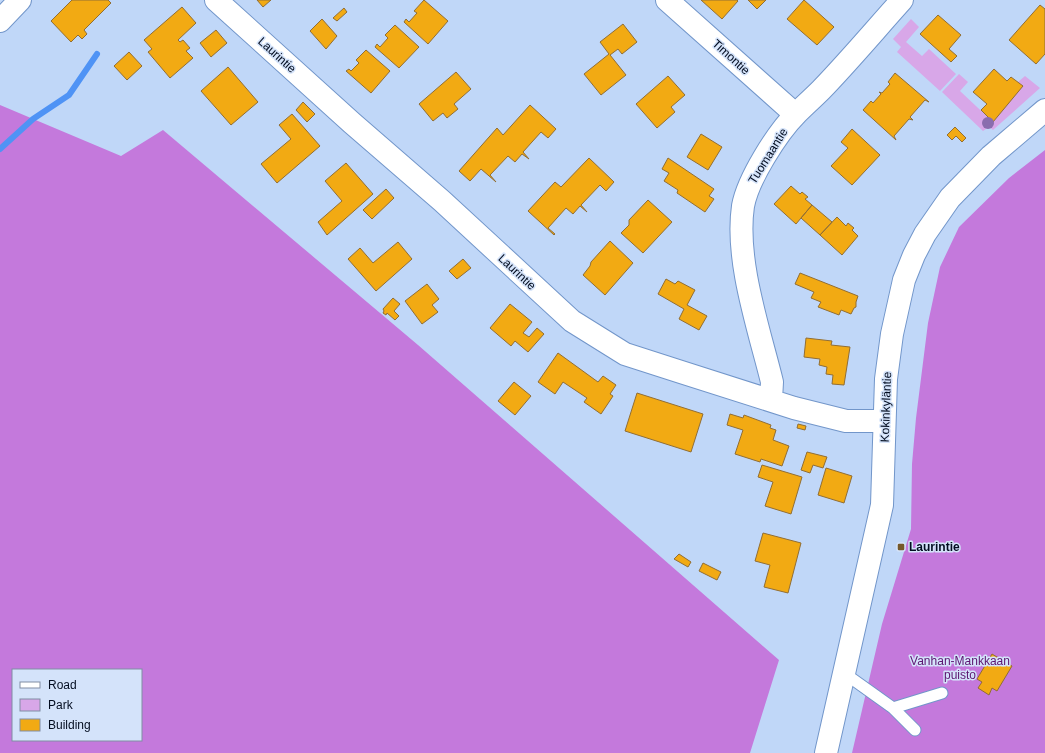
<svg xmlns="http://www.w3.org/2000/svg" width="1045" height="753" font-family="Helvetica,sans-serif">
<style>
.green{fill:#d8a7e8}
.forest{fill:#c479dc;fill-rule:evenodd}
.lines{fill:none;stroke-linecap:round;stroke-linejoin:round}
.stream{stroke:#4f93f5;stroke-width:6}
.building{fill:#f2aa13;stroke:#916e34}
.service-casing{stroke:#7296ca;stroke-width:13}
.minor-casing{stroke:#7296ca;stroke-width:24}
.secondary-casing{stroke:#7296ca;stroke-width:24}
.service{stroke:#fff;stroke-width:11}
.minor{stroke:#fff;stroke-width:22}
.secondary{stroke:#fff;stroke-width:22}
.tree{fill:#8a6dae}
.poi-dot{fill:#75592c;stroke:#d4e3fa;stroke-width:1.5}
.labels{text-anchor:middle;stroke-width:3;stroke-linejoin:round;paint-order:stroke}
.street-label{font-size:12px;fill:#030d20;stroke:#d4e3fa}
.poi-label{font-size:12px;font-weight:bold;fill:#030d20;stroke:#d4e3fa;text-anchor:start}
.park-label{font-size:12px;fill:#5d1671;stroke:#d4e3fa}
</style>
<rect width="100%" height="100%" fill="#c0d7f8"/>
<path class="green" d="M911 19 919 27 906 42 922 56 929 49 956 74 940 91 897 52 901 47 893 39Z
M959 74 968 82 960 91 993 122 1022 86 1018 82 1025 76 1040 88 993 130 989 127 983 131 942 92Z"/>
<path class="forest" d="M0 105 121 156 163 130 418 345 779 660 750 753H0ZM13 670H141V740H13Z
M1045 150V753H852L882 624 911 529 912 464 916 418 928 323 940 267 959 227 1009 178Z"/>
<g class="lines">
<path class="stream" d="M0 149 33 119 69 95 97 54"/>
</g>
<path class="building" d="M72 0H108L111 3 84 30 87 34 82 39 78 35 71 42 51 21Z
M257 0H271L263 7Z
M424 0 448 21 428 44 404 22 406 19 409 22 417 13 414 11Z
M701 0H737L738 1 722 19Z
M748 0H766L757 9Z
M804 0 834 27 817 45 787 19Z
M1040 5 1045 9V54L1036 64 1009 40Z
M182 7 196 23 178 40 180 42 183 40 190 48 186 51 193 58 170 78 148 52 152 49 144 40Z
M344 8 347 12 337 21 333 18Z
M938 15 961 35 949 49 957 56 951 62 920 34Z
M322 19 337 36 326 49 310 31Z
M623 24 637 42 622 54 618 49 610 55 626 75 601 95 584 74 609 54 600 42Z
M395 25 419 47 399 68 375 47 377 44 380 47 388 38 385 35Z
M216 30 227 43 211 57 200 43Z
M366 50 390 71 371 93 346 71 349 69 351 71 359 63 356 60Z
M129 52 142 66 127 80 114 66Z
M228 67 258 102 231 125 201 91Z
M994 69 1007 81 1011 77 1023 86 993 122 981 110 987 104 973 92Z
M456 72 471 89 454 104 458 109 447 118 443 113 433 121 419 104Z
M895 73 929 102 925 100 910 117 913 120 909 119 894 136 896 140 863 110 871 101 873 103 881 94 879 92 882 93 890 84 888 82Z
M668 76 685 95 671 107 675 112 657 128 636 104Z
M303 102 315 114 307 122 296 110Z
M530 105 556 129 548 138 541 132 523 152 529 159 522 154 515 162 508 156 490 175 496 182 481 169 470 181 459 171 497 128 503 135Z
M292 114 320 146 277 183 261 164 291 139 279 125Z
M955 127 966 138 962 142 956 136 952 140 947 135Z
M852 129 880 155 852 185 831 166 848 148 841 142Z
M701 134 722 147 708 170 687 157Z
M589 158 614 182 606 191 600 185 581 205 587 212 580 206 573 214 566 208 548 228 555 234 554 235 528 211 555 182 561 187Z
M668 158 714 189 709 196 714 199 705 212 677 193 678 190 664 181 669 173 662 169Z
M346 163 373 194 327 235 318 222 342 201 325 181Z
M791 186 800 194 802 192 808 197 805 199 812 205 796 224 774 204Z
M386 189 394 198 372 219 363 210Z
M648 200 672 222 643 253 621 233 629 225V220Z
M812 205 832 222 820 235 801 218Z
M837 217 846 226 848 223 854 228 852 230 858 236 842 255 820 235Z
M610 241 633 263 605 295 583 275 590 266 591 262Z
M398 242 412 259 376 291 348 259 360 248 373 263Z
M463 259 471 268 457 279 449 271Z
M800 273 858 296 856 302V307L854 308 851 314 841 310 839 315 818 307 821 302 811 298 814 292 795 284Z
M666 279 675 284 678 281 695 290 687 305 707 316 699 330 679 319 684 309 658 294Z
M427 284 439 299 432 305 438 312 422 324 405 301Z
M393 298 400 304 394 311 399 316 395 320 387 313 386 315 383 313 384 311 383 309Z
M510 304 532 322 523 333 529 337 537 328 544 334 528 352 515 341 511 346 490 328Z
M806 338 832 341 831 345 850 347 844 385 832 384 833 375 826 374 827 367 819 365 820 359 804 357Z
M558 353 598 382 603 376 616 385 610 394 613 396 601 414 584 402 587 398 563 382 555 394 538 382Z
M514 382 531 396 515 415 498 401Z
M637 393 703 414 691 452 625 431Z
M730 414 743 418 744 415 771 425 770 428 776 430 773 440 789 446 782 466 761 459 760 462 735 454 743 430 727 425Z
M798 424 806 426 805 430 797 428Z
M807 452 827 457 823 468 813 465 810 473 801 470Z
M762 465 802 477 791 514 765 506 773 482 758 477Z
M826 468 852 476 844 503 818 495Z
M763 533 801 543 788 593 764 587 770 565 755 561Z
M679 554 691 562 688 567 674 559Z
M703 563 721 572 717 580 699 571Z
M992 654 1012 666 997 691 992 688 989 695 978 688 982 682 977 679Z"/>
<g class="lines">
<defs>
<path id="service" d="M844 673 893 708 915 730
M893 708 942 693"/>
<path id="minor" d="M216 0 352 123 442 201 572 321 625 354 681 372 794 408 846 421H884
M667 0 795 114
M0 21 20 0
M771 400 772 382C759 329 735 260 743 206 748 179 777 133 797 113 805 105 813 98 821 90 849 61 875 30 902 0"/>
<path id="secondary" d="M826 753 882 505 886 379 892 334 904 280 914 255 925 234 950 198 991 156 1045 110"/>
</defs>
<use href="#service" class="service-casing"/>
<use href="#minor" class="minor-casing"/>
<use href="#secondary" class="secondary-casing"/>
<use href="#service" class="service"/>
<use href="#minor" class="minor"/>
<use href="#secondary" class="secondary"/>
</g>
<circle class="tree" cx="988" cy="123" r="6"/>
<rect class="poi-dot" x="897" y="543" width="8" height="8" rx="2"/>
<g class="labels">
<g class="street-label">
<text transform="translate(277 55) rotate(42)" y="4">Laurintie</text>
<text transform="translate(731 57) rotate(42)" y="4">Timontie</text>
<text transform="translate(768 156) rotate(-58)" y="4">Tuomaantie</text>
<text transform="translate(517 272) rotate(43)" y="4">Laurintie</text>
<text transform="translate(886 407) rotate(-88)" y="4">Kokinkyläntie</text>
</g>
<g class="poi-label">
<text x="909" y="551">Laurintie</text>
</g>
<g class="park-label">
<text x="960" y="665">Vanhan-Mankkaan<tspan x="960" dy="14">puisto</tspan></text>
</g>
</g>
<rect x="12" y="669" width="130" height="72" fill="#d4e3fa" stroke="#808da3"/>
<rect x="20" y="682" width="20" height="6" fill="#ffffff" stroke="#808da3"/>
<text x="48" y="689" font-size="12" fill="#030d20">Road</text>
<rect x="20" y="699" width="20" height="12" fill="#d8a7e8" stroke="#808da3"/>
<text x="48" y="709" font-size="12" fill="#030d20">Park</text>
<rect x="20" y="719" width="20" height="12" fill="#f2aa13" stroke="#808da3"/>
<text x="48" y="729" font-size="12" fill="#030d20">Building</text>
</svg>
